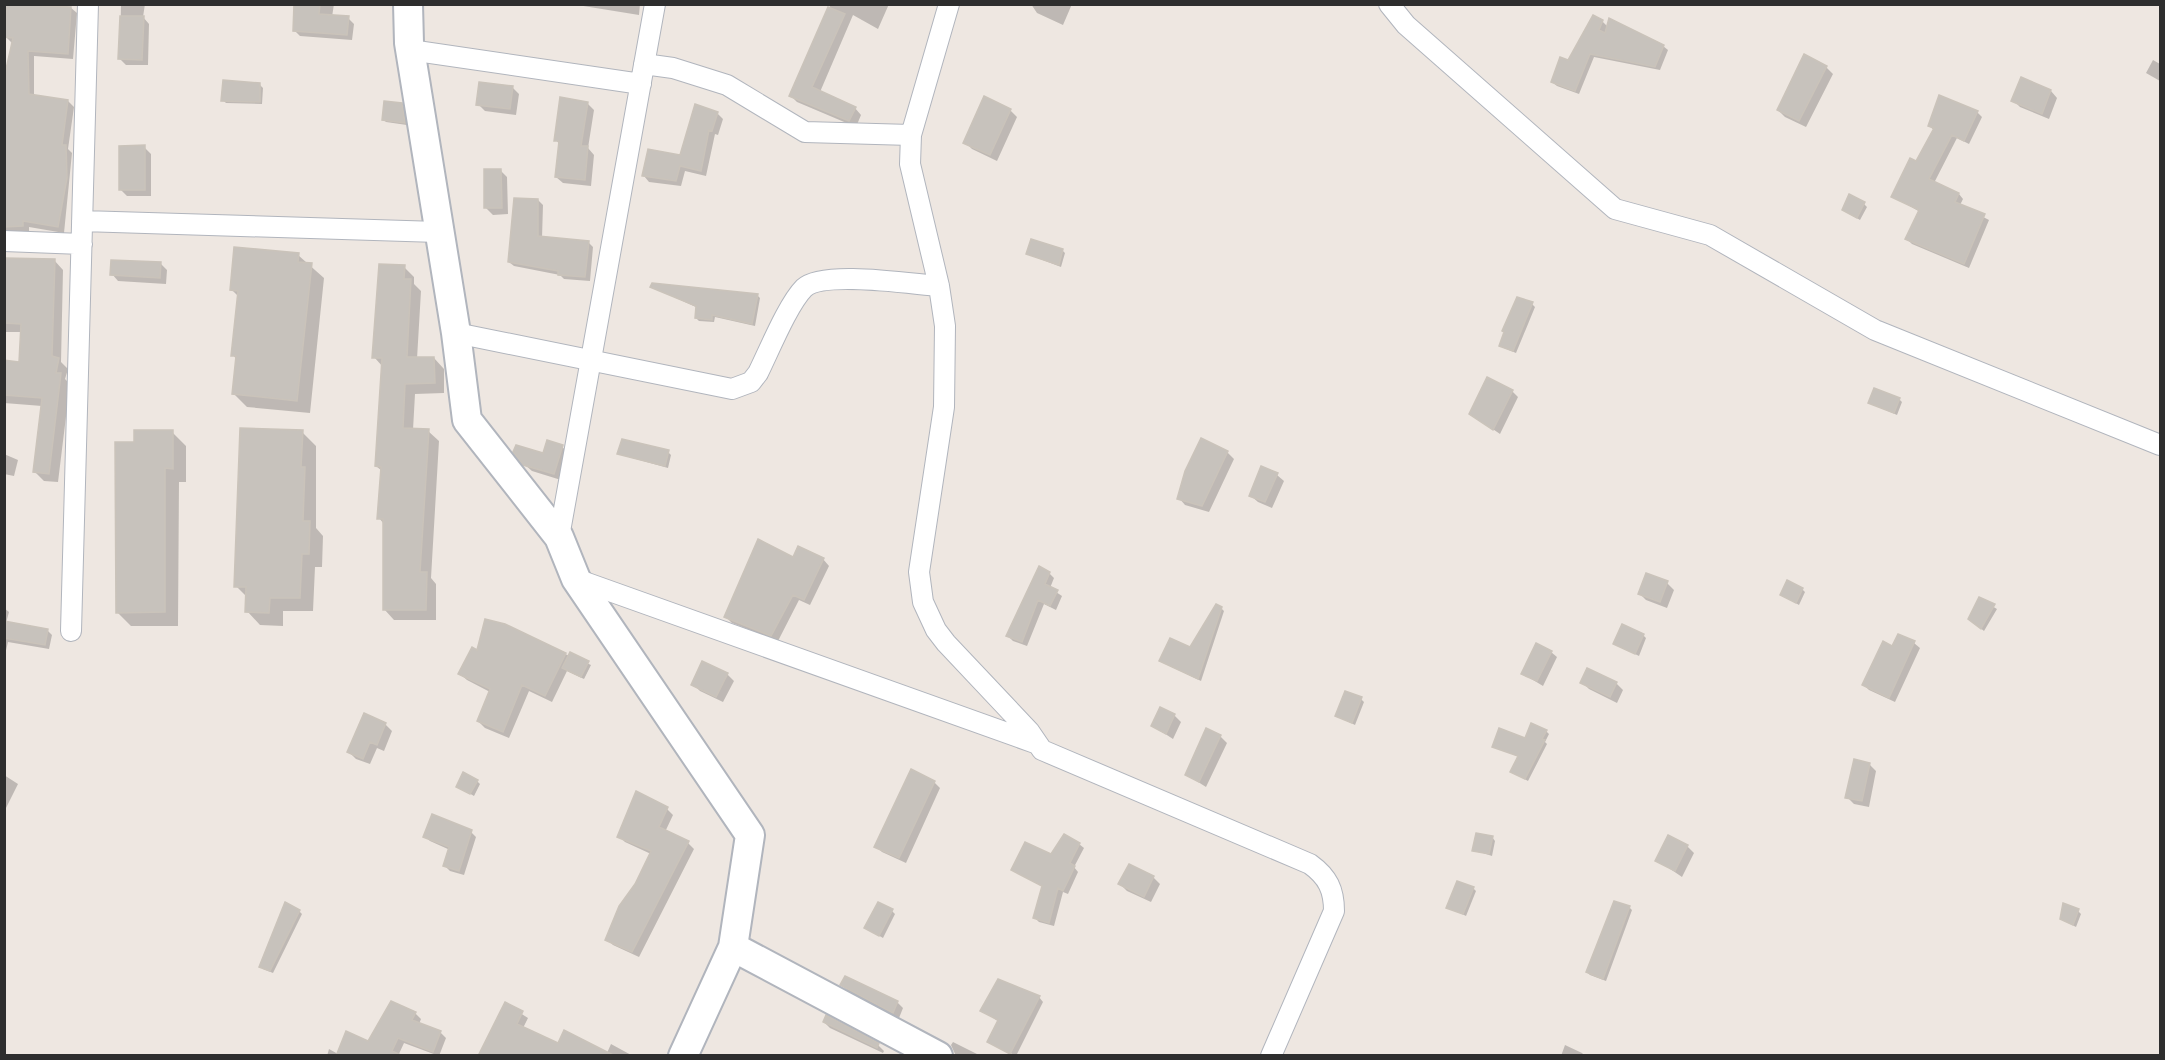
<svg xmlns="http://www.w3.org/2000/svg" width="2165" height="1060" font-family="'DM Sans',sans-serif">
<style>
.shadow{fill:#0003}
.building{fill:#c7c2bc;stroke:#cac3ba;stroke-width:1.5}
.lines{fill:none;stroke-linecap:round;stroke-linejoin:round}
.street-casing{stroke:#b1b5bd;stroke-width:22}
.secondary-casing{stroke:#b1b5bd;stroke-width:32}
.street{stroke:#fff;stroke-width:20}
.secondary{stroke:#fff;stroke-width:28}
</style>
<rect width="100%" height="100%" fill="#eee7e1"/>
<path class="shadow" d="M121 4H145L143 17 149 24 148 65H126L120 59Z
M297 4H334L332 17 348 18 354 24 352 40 300 36 294 30Z
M571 4H640L639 15Z
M831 4H889L878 29 853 15 820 92 855 108 861 115 856 127 797 102 791 96Z
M1031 4H1072L1063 25 1037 13Z
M7 5 70 7 77 13 73 59 34 56V97L68 101 74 107 68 149 72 153 64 233 29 227V232L4 233V77L12 43 6 37Z
M1602 21 1608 27 1663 46 1668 50 1660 70 1594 57 1579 94 1557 86 1552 82Z
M2153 60 2160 64V81L2146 73Z
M1826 67 1833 74 1806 127 1785 117 1778 110Z
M2022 79 2051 91 2057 98 2049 119 2020 107 2013 100Z
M260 85 263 88 262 104 226 103 223 100Z
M512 87 519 94 516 115 485 111 478 104Z
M587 103 594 110 588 148 594 155 591 186 563 183 556 177 560 145 556 140Z
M401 104 405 108 407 125 386 122 383 119Z
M1010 110 1017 117 997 161 972 149 965 142Z
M1977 112 1982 117 1969 144 1957 138 1934 183 1959 194 1963 199 1960 205 1989 220 1969 268 1912 244 1907 239 1920 212 1893 196 1917 163 1934 130 1929 126Z
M717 113 723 119 718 135 715 134 706 176 685 171 681 186 649 182 644 176 681 157Z
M144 147 151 154V196H127L120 189Z
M500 170 507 177 508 214 493 215 486 208Z
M538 200 543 205 542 238 588 242 593 247 590 281 564 279 560 275 514 266 509 262Z
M1864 204 1867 207 1860 220 1843 210Z
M1062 250 1065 253 1061 267 1027 254Z
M298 255 324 278 310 413 247 407 234 394 237 360 233 355 239 297 232 290Z
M4 259 54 260 63 270 61 362 68 369 65 379 70 384 58 482 44 481 35 472 42 406 4 403V362L21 363 22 332H4Z
M160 263 167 270 166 284 118 281 112 274Z
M404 267 414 277V284L421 291 417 359 434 358 444 369V393L415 394 413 430 428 431 439 441 431 578 436 584V620H394L384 609V524L379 518 382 471 376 466 383 367 374 357Z
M652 287 757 295 760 298 755 326 715 317 714 322 699 321 696 318 698 308Z
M1532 304 1535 307 1516 353 1504 348 1501 345Z
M1512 391 1518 397 1500 434 1471 414Z
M1899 399 1902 402 1897 415 1870 403Z
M172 432 186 446V482H179L178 626H131L117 612 135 443Z
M302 432 316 446V528L323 536 322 567H315L313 611H283V626L260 625 247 611V597L236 586Z
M562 447 569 453 561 480 532 471 524 464Z
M668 452 671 455 668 468 618 454Z
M1227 452 1234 459 1209 512 1185 505 1179 498Z
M4 454 18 460 14 476 4 474Z
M1277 475 1284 481 1272 508 1258 502 1251 496Z
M793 559H823L829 566 810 605 799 600 778 641 732 623 726 617Z
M1049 573 1054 578 1050 588 1062 596 1056 610 1044 604 1027 646 1013 641 1008 636Z
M1667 583 1674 590 1667 608 1646 600 1639 593Z
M1802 589 1805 592 1799 605 1782 595Z
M1980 599 1997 609 1984 631 1973 622Z
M4 608 9 612 6 623 47 630 52 635 49 649 8 642 4 659Z
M1221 608 1224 611 1201 681 1160 661 1190 649Z
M1643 635 1646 638 1639 656 1615 644Z
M1914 643 1920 648 1895 702 1869 690 1864 685 1893 648Z
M1551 652 1557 657 1543 686 1523 674Z
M565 654 591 665 584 679 567 671 552 702 529 691 509 738 485 728 478 721 490 692 467 680 460 674Z
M727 674 734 681 723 702 700 691 693 684Z
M1582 682 1616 683 1623 690 1617 703 1589 689Z
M1361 699 1364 702 1355 725 1337 716Z
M1174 715 1181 722 1173 739 1153 726Z
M385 724 392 731 384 751 377 748 370 764 356 759 349 752Z
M1546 731 1549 734 1545 742 1547 744 1528 781 1512 772 1519 757 1494 746 1525 739Z
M1220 736 1227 743 1206 787 1187 775Z
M1870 765 1876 771 1869 807 1854 804 1847 797Z
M4 775 18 784 4 812Z
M477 781 480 784 474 796 457 786Z
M934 782 940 788 906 863 882 852 876 846Z
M667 809 673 815 665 832 688 843 694 849 639 957 613 945 607 939 651 854 625 842 619 836Z
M471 832 476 837 464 875 450 871 445 866 450 850 430 841 425 836Z
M1492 837 1495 841 1492 856 1474 850Z
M1079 844 1084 848 1074 867 1078 872 1068 894 1063 892 1054 926 1039 922 1034 917 1043 887 1013 870Z
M1687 846 1694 853 1682 877 1657 860Z
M1153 877 1160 884 1151 902 1127 891 1120 884Z
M1473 888 1476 891 1466 916 1448 907Z
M1629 907 1632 910 1606 981 1590 975 1587 972Z
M299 911 302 914 273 973 263 969 260 966Z
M892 911 895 914 883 938 866 928Z
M2078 911 2081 914 2076 927 2061 919Z
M842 985 897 1002 903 1008 899 1018 849 992Z
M1039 997 1043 1002 1016 1056 989 1042 999 1022 982 1010Z
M506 1004 528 1018 523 1028 559 1045 607 1053 611 1044 633 1056H485Z
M415 1013 421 1019 419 1024 440 1032 446 1038 439 1056 404 1043 398 1056H327L329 1049 338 1054 369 1043Z
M827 1017 878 1045 884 1051 883 1053 830 1028 824 1022Z
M953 1042 979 1055V1056H956L951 1045Z
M1565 1045 1582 1053 1585 1056H1561Z"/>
<path class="building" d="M6 4 71 7 68 54 28 51 29 94 68 100 62 145H66L67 178 58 227 23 221V226L4 227V78L13 38 4 37Z
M294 4H320L319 14 349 16 347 35 293 31Z
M828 7 845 14 812 87 856 107 849 121 789 96Z
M1593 15 1603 20 1599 30 1605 33 1609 18 1664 45 1655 67 1590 54 1575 91 1551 82 1560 57 1568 60Z
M120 16H144L142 60 118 59Z
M1804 54 1827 66 1799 121 1777 110Z
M2021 77 2051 90 2042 114 2011 101Z
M223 80 260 83V102L221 101Z
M479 82 513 86 510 109 476 105Z
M1939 95 1978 111 1964 141 1952 135 1929 179 1959 193 1955 202 1985 214 1964 264 1905 239 1919 210 1891 197 1910 158 1916 161 1934 128 1928 126Z
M984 96 1011 109 990 155 963 143Z
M560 97 588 102 581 146H588L585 180 555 177 559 141H554Z
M384 101 402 103 405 123 382 120Z
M695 104 718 112 712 131 709 130 701 171 680 166 676 181 642 176 648 149 680 155Z
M145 145V190H119V146Z
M484 169H501L502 208H484Z
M1849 194 1865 202 1857 218 1842 210Z
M514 198 538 199V236L589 241 585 277 558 275V271L508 262Z
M1031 239 1063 249 1059 265 1026 254Z
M234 247 299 253 298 262 312 263 297 401 232 394 236 356H231L238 291 230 290Z
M4 258 55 259 52 356 59 358 56 373H61L49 474 33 472 42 398 4 395V360L19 362 21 324 4 323Z
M111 260 161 262 160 278 110 275Z
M379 264 405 265 404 279H411L407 357H434L435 383 405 384 403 428 429 429 420 572H427L426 610H383V519H377L381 467 375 466 382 358H372Z
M652 283 758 294 752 324 712 315V320L695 318 696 306 650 287Z
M1517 297 1533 302 1513 351 1499 346 1504 332 1502 331Z
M1487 377 1513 390 1493 430 1469 414Z
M1874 388 1900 398 1894 413 1868 403Z
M240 428 303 430 301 467H305L303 521H310L309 554H302L300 598H270L269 613 245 612 246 587H234Z
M134 430H173V469L165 468V612L116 613 115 442H134Z
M1201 438 1228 451 1202 506 1177 499 1185 471Z
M622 439 669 450 665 466 617 454Z
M547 440 563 445 554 474 523 465 513 452 516 445 543 453Z
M1261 466 1278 473 1265 502 1249 496Z
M758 539 793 557 798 546 824 558 804 600 793 595 771 636 724 617Z
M1039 566 1050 572 1045 584 1058 590 1050 606 1038 600 1022 642 1006 636Z
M1646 573 1668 581 1660 602 1638 594Z
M1787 580 1803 588 1796 603 1780 595Z
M1979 597 1995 604 1981 629 1968 619Z
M1216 604 1222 607 1198 679 1159 661 1170 638 1190 647Z
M485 619 505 624 566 653 545 696 522 685 503 732 477 721 490 689 458 674 472 647 477 650Z
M4 621 48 629 45 645 4 638Z
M1622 624 1644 634 1635 654 1613 644Z
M1898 634 1915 641 1889 698 1862 685 1883 641 1892 646Z
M1536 643 1552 651 1537 681 1521 674Z
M570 652 589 661 581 677 562 668Z
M702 661 728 673 716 697 691 685Z
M1587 668 1617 682 1610 697 1580 683Z
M1345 691 1362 697 1352 723 1335 716Z
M1160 707 1175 714 1166 734 1151 726Z
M364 713 386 723 377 745 370 742 363 759 347 752Z
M1531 723 1547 730 1542 739 1545 740 1525 779 1510 772 1518 756 1492 747 1499 728 1525 738Z
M1206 728 1221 735 1199 782 1185 775Z
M1854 759 1870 763 1862 801 1845 798Z
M911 769 935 781 899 858 874 847Z
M463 772 478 780 470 794 456 787Z
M636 791 668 807 659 827 689 841 632 952 605 940 619 906 635 884 651 851 617 837Z
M432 814 472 830 459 871 443 866 449 847 423 837Z
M1476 833 1493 836 1489 854 1472 851Z
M1064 834 1080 843 1070 863 1075 866 1063 891 1058 888 1049 923 1033 918 1042 886 1011 870 1025 842 1051 854Z
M1668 835 1688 845 1675 871 1655 861Z
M1129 864 1154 876 1144 897 1118 884Z
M1457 881 1474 887 1463 914 1446 908Z
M1614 901 1630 906 1603 979 1586 972Z
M285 902 300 910 270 971 259 967Z
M878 902 893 909 879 936 864 928Z
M2063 903 2079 909 2073 925 2060 919Z
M845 976 898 1001 893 1013 840 985Z
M998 979 1040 996 1010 1054 987 1042 998 1020 980 1011Z
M391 1001 416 1012 412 1020 441 1031 433 1052 398 1038 392 1051 403 1056H336L346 1031 368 1041Z
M505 1002 523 1011 517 1024 558 1043 564 1030 615 1056H478Z
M826 1015 879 1043 877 1048 823 1022Z"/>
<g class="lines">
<defs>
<path id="street" d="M949 4 911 135 910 164 939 286 945 326 944 407 919 572 923 602 936 630 946 643 1029 731 1042 750 1310 864C1328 877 1334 890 1334 911L1271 1056
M1389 4 1406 25 1615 209 1710 235 1875 330 2160 445
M410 50 641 84
M644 64 673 68 727 85 805 132 911 135
M82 221 438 232
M4 241 82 244
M456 333 732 389 751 382 758 373C769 351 788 304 804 288 823 270 911 284 939 286
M559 537 655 4
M576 579 1035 743
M71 631 88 4"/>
<path id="secondary" d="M408 4 409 43 456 333 467 420 559 537 576 579 750 835 733 947 683 1056
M733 947 938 1056"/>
</defs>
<use href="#street" class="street-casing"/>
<use href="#secondary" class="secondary-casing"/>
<use href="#street" class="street"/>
<use href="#secondary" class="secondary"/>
</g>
<rect width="2165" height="1060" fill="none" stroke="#2e2e2e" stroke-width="12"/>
</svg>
